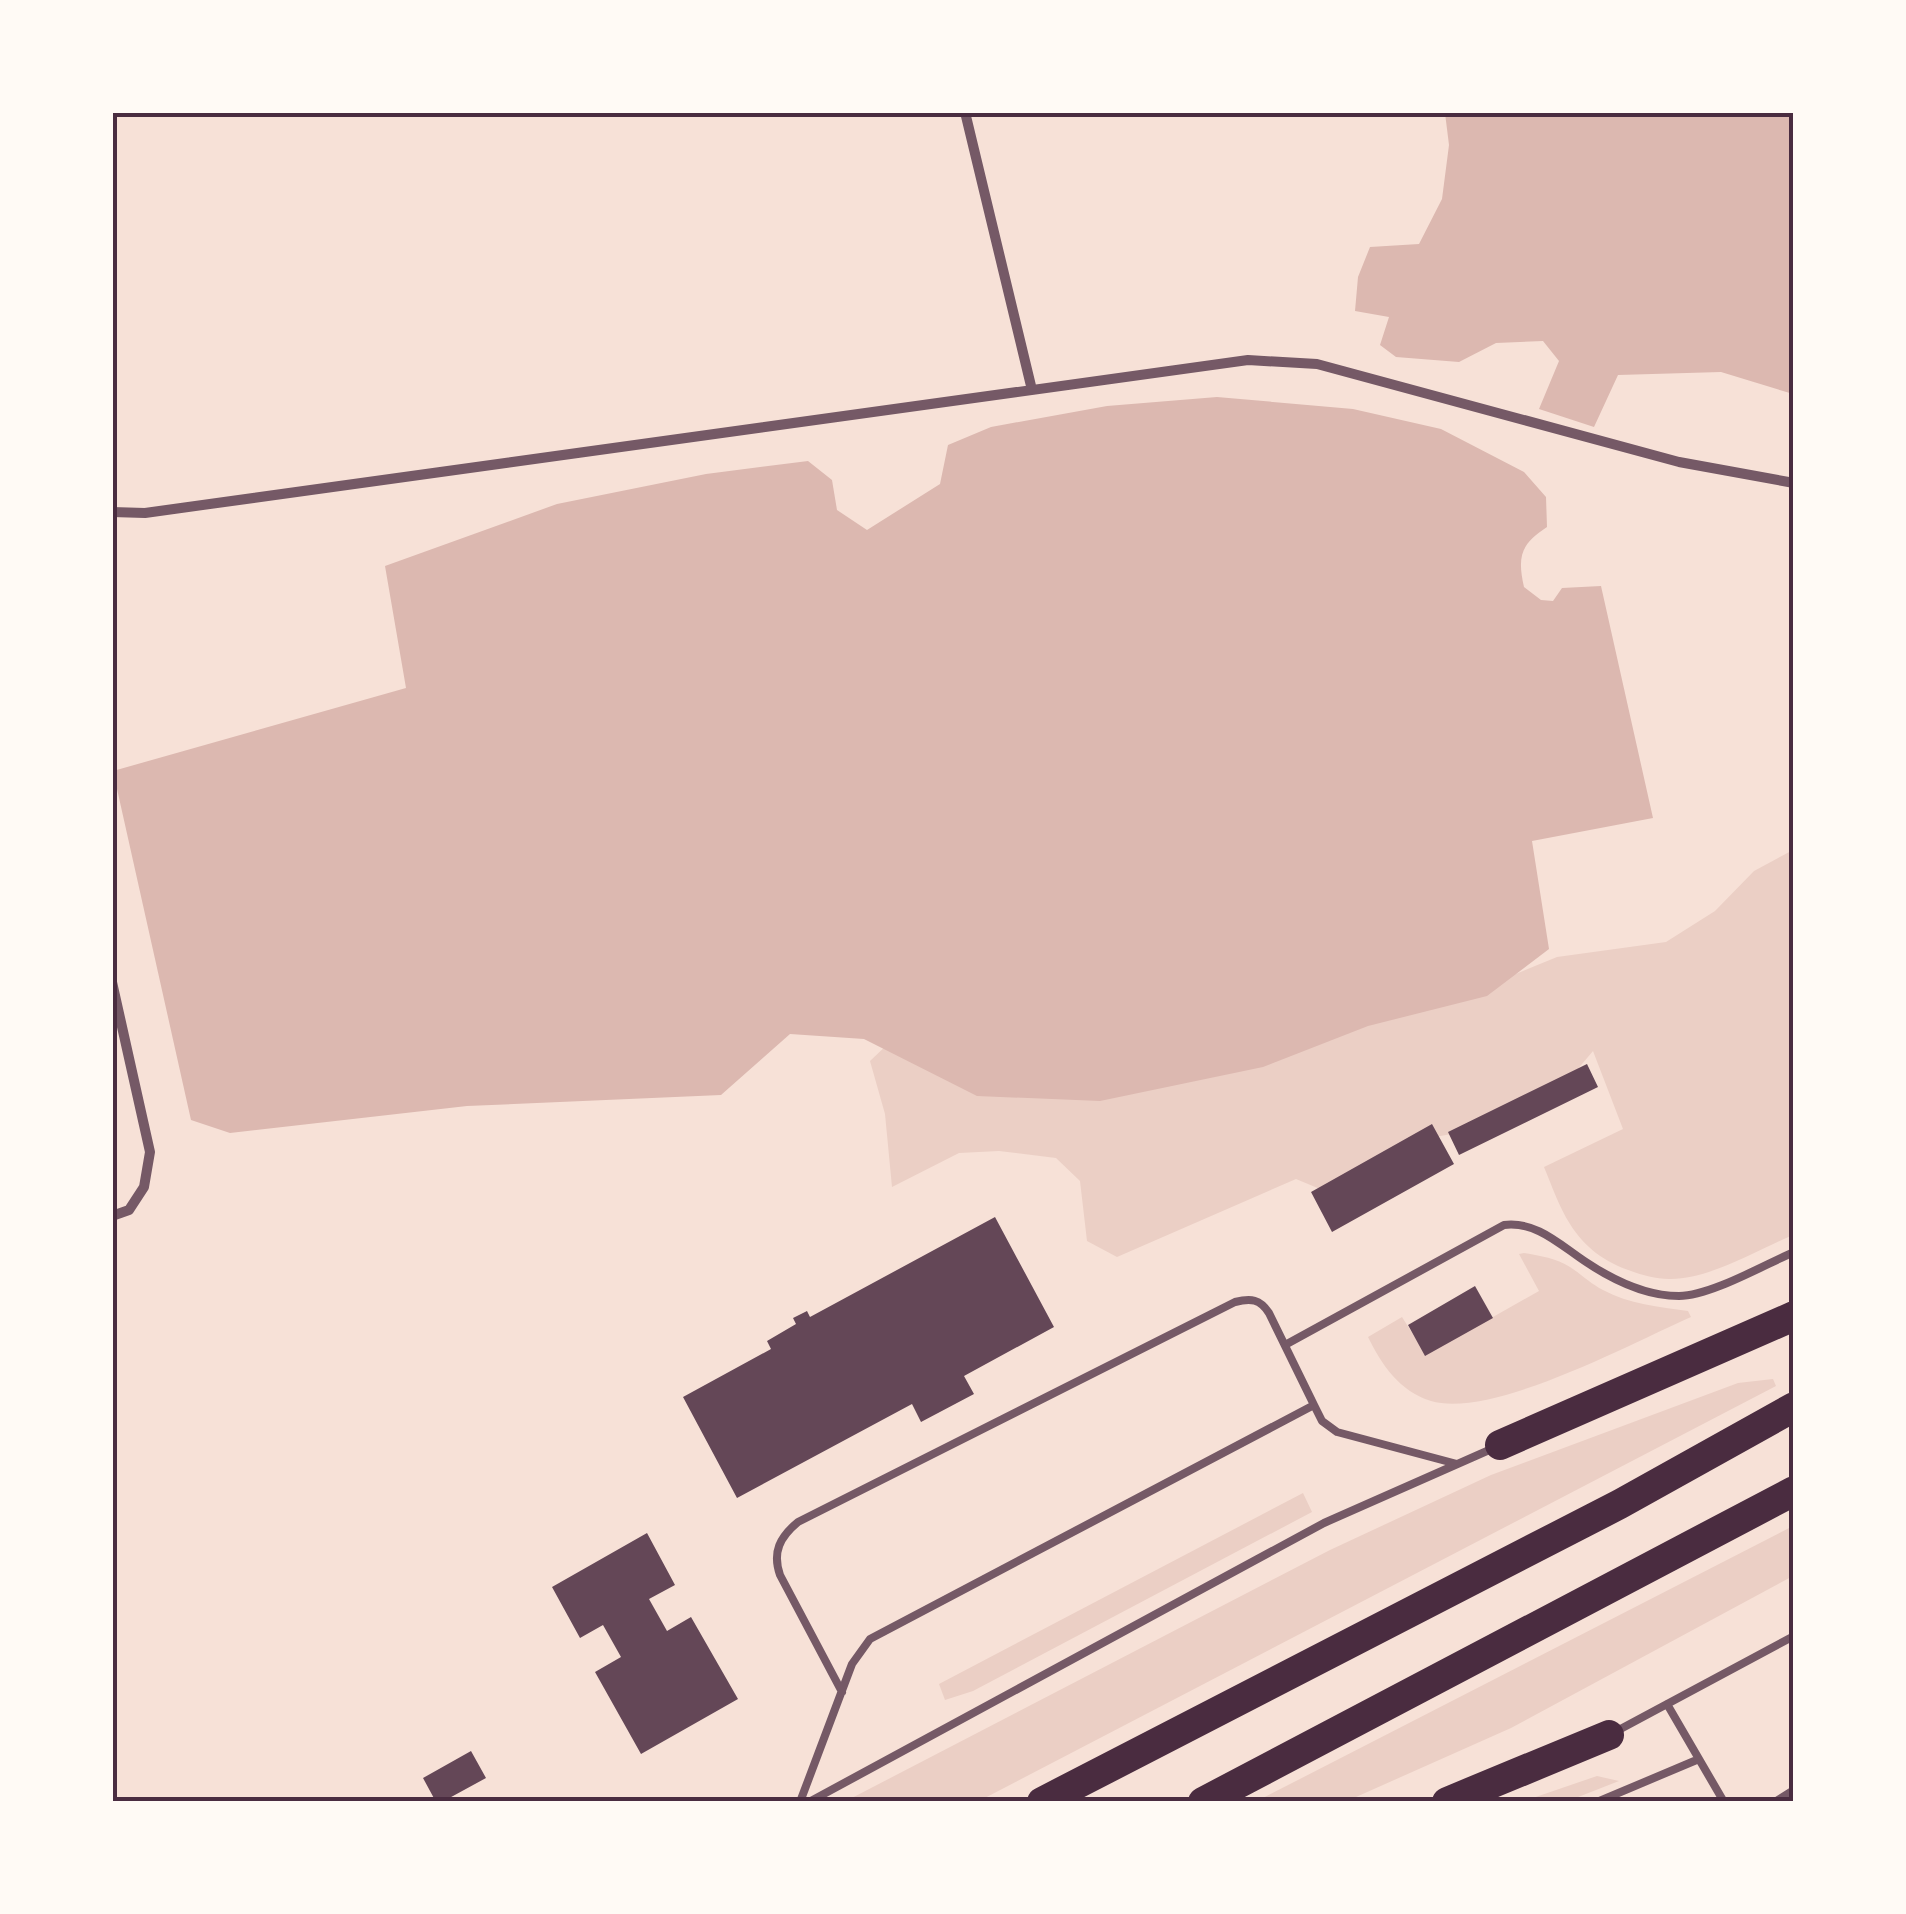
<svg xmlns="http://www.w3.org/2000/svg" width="1906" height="1914" font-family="'PT Sans',sans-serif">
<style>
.green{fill:#ebcfc5}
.water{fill:#dcb8b0}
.building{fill:#644757}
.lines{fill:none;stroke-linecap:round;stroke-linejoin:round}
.service{stroke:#755966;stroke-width:8}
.minor{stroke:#755966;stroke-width:10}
.motorway{stroke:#4a2c40;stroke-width:30}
.neatline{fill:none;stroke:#4a2c40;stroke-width:4}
</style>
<rect width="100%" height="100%" fill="#f7e1d7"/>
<path class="green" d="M1793 850V1235C1757 1250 1708 1280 1669 1279 1656 1279 1642 1275 1631 1271 1605 1262 1585 1248 1570 1224 1559 1207 1552 1186 1544 1167L1623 1129 1593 1051 1566 1083 1462 1132 1419 1140 1332 1194 1296 1179 1117 1257 1087 1241 1080 1181 1056 1158 999 1151 959 1153 892 1187 885 1114 870 1061 910 1023 1484 987 1557 957 1666 942 1715 911 1754 871Z
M1524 1253C1541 1256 1556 1258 1570 1267 1581 1274 1591 1284 1603 1290 1629 1304 1659 1307 1688 1311L1691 1317C1632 1343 1492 1419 1431 1401 1399 1391 1382 1365 1368 1337L1402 1317 1426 1355 1539 1291 1519 1254Z
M1773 1379 1776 1386 979 1801H846L1330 1550 1491 1475 1738 1383Z
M1303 1493 1312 1512 973 1691 945 1700 939 1684Z
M1793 1526V1576L1511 1728 1347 1801H1257Z
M1597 1776 1619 1781 1568 1801H1524Z"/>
<path class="water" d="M1445 113H1793V394L1721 372 1618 375 1594 427 1539 409 1559 361 1543 341 1496 343 1459 362 1396 357 1380 345 1389 317 1355 311 1358 277 1370 247 1419 244 1442 199 1449 145Z
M1217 397 1353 409 1441 429 1524 472 1546 497 1547 527C1521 544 1517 556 1524 587L1541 600 1553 601 1562 588 1601 586 1653 818 1532 841 1549 949 1487 996 1368 1026 1263 1067 1100 1101 977 1096 864 1039 790 1034 721 1095 467 1106 230 1133 191 1120 113 771 406 688 385 566 557 504 706 474 808 461 832 480 837 510 867 530 940 484 948 445 991 427 1107 406Z"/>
<path class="building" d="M1587 1064 1598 1087 1459 1155 1448 1132Z
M1432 1124 1454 1164 1332 1232 1311 1192Z
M995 1217 1054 1327 964 1376 974 1394 921 1422 912 1404 737 1498 683 1397 771 1349 767 1341 796 1324 793 1318 807 1311 810 1317Z
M1475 1286 1493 1318 1425 1356 1408 1325Z
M647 1533 675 1585 649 1599 667 1631 691 1617 738 1699 641 1754 595 1672 621 1657 603 1625 580 1638 552 1587Z
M471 1751 486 1778 442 1802H436L423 1778Z"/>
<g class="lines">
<path class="service" d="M1285 1345 1504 1225C1537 1221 1560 1245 1586 1262 1613 1280 1645 1296 1679 1296 1710 1296 1764 1265 1794 1252
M842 1692 780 1575C772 1552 780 1537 798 1522L1235 1302C1251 1298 1260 1299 1269 1313L1314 1405
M1667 1704 1724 1802
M1613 1733 1794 1636
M800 1802 852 1664 870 1639 1314 1405 1322 1421 1337 1432 1457 1464
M809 1802 1324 1523 1496 1447
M1597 1802 1699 1759
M1775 1802 1794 1790"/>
<path class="minor" d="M965 112 1032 390
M112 512 145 513 1248 360 1317 364 1679 462 1794 483
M112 982 150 1152 144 1187 129 1210 112 1216"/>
<path class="motorway" d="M1500 1445 1794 1316
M1042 1802 1620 1504 1794 1407
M1203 1802 1794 1491
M1447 1802 1609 1735"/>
</g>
<rect width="1906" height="1914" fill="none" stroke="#fffaf5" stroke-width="230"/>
<rect x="115" y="115" width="1676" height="1684" class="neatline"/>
</svg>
